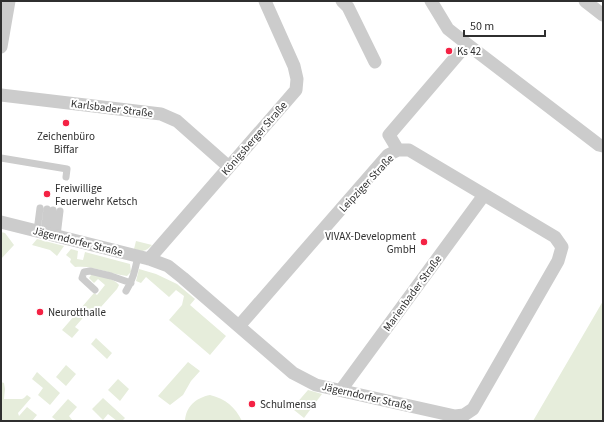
<svg xmlns="http://www.w3.org/2000/svg" width="604" height="422" font-family="'Source Sans 3',sans-serif">
<style>
.green{fill:#e6eddb}
.lines{fill:none;stroke-linecap:round;stroke-linejoin:round}
.lane{stroke:#ccc;stroke-width:7}
.street{stroke:#ccc;stroke-width:13}
.poi-dot{fill:#f42244;stroke:#fff;stroke-width:1.5}
.labels{text-anchor:middle;stroke-width:4;stroke-linejoin:round;paint-order:stroke}
.poi-label{font-size:11px;fill:#2f2f2f;stroke:#fff;text-anchor:start}
.street-label{font-size:11px;fill:#2f2f2f;stroke:#fff}
</style>
<rect width="100%" height="100%" fill="#fff"/>
<path class="green" d="M1 232 5 233 14 245 1 259Z
M37 239 64 246 57 256 50 250 32 245Z
M136 241 152 245C145 252 143 252 134 249Z
M71 249 78 251 77 259 83 260 85 252 130 264 131 272 127 276C109 274 94 265 75 267L70 262 71 259 66 255Z
M139 269 156 274 177 284 195 299 190 305 226 336 210 355 169 320 182 305 184 296 176 290 169 297 146 277 141 283 136 281Z
M91 275C99 274 114 279 119 285L117 289 92 317 87 313 75 327 79 330 72 338 62 330 94 293 97 295 105 285 98 279 94 283 89 278Z
M603 301V421H533Z
M96 338 112 353 107 359 91 344Z
M188 362 200 371 191 381 183 395 170 405 158 396Z
M66 365 76 374 66 386 56 377Z
M37 372 60 393 50 405 38 395 43 388 32 379Z
M118 379 129 389 120 401 108 390Z
M1 382 4 383 5 389 4 399H22L24 398 27 395 31 398 18 413 19 416 27 407 37 415 32 421H1Z
M308 390 322 394 304 418 294 410 297 407 295 405Z
M210 395C226 399 235 407 242 421H185C186 406 196 398 210 395Z
M103 398 125 418 122 421H117L108 414 103 420 92 409Z
M68 399 77 407 69 416 73 421H57L52 417Z"/>
<g class="lines">
<path class="lane" d="M1 158 67 169 66 177
M37 231 40 208
M44 233 47 209
M51 234 53 210
M57 236 60 211
M95 290 82 278 84 272 90 271 111 276 131 283
M126 291C133 280 135 270 138 256"/>
<path class="street" d="M342 1 348 7 375 62
M431 1 448 29 467 44 599 145 603 146
M585 1 603 15
M1 47 9 1
M1 95 161 114 177 121 229 167
M398 150 389 135 467 44
M1 222 149 259 168 266 183 278 293 373 316 385 455 416 464 415 473 409 558 261 562 247 555 237 409 150H398L388 155 239 326
M149 259 296 90 297 79 294 66 265 1
M341 390 484 195"/>
</g>
<g class="poi-dot">
<circle cx="449" cy="51" r="4"/>
<circle cx="66" cy="123" r="4"/>
<circle cx="47" cy="194" r="4"/>
<circle cx="424" cy="242" r="4"/>
<circle cx="40" cy="312" r="4"/>
<circle cx="252" cy="404" r="4"/>
</g>
<g class="labels">
<g class="poi-label">
<text x="457" y="55">Ks 42</text>
<text x="66" y="140" text-anchor="middle">Zeichenbüro<tspan x="66" dy="13">Biffar</tspan></text>
<text x="55" y="192">Freiwillige<tspan x="55" dy="13">Feuerwehr Ketsch</tspan></text>
<text x="416" y="240" text-anchor="end">VIVAX-Development<tspan x="416" dy="13">GmbH</tspan></text>
<text x="48" y="316">Neurotthalle</text>
<text x="260" y="408">Schulmensa</text>
</g>
<g class="street-label">
<text transform="translate(112 108) rotate(7)" y="4">Karlsbader Straße</text>
<text transform="translate(254 138) rotate(-49)" y="4">Königsberger Straße</text>
<text transform="translate(366 183) rotate(-47)" y="4">Leipziger Straße</text>
<text transform="translate(78 241) rotate(14)" y="4">Jägerndorfer Straße</text>
<text transform="translate(412 293) rotate(-54)" y="4">Marienbader Straße</text>
<text transform="translate(367 396) rotate(13)" y="4">Jägerndorfer Straße</text>
</g>
</g>
<rect width="604" height="422" fill="none" stroke="#2f2f2f" stroke-width="4"/>
<path d="M464 30v6h81v-6" fill="none" stroke="#2f2f2f" stroke-width="2"/>
<text x="470" y="30" font-size="12" fill="#2f2f2f" stroke="#ffffff" stroke-width="3" paint-order="stroke">50 m</text>
</svg>
